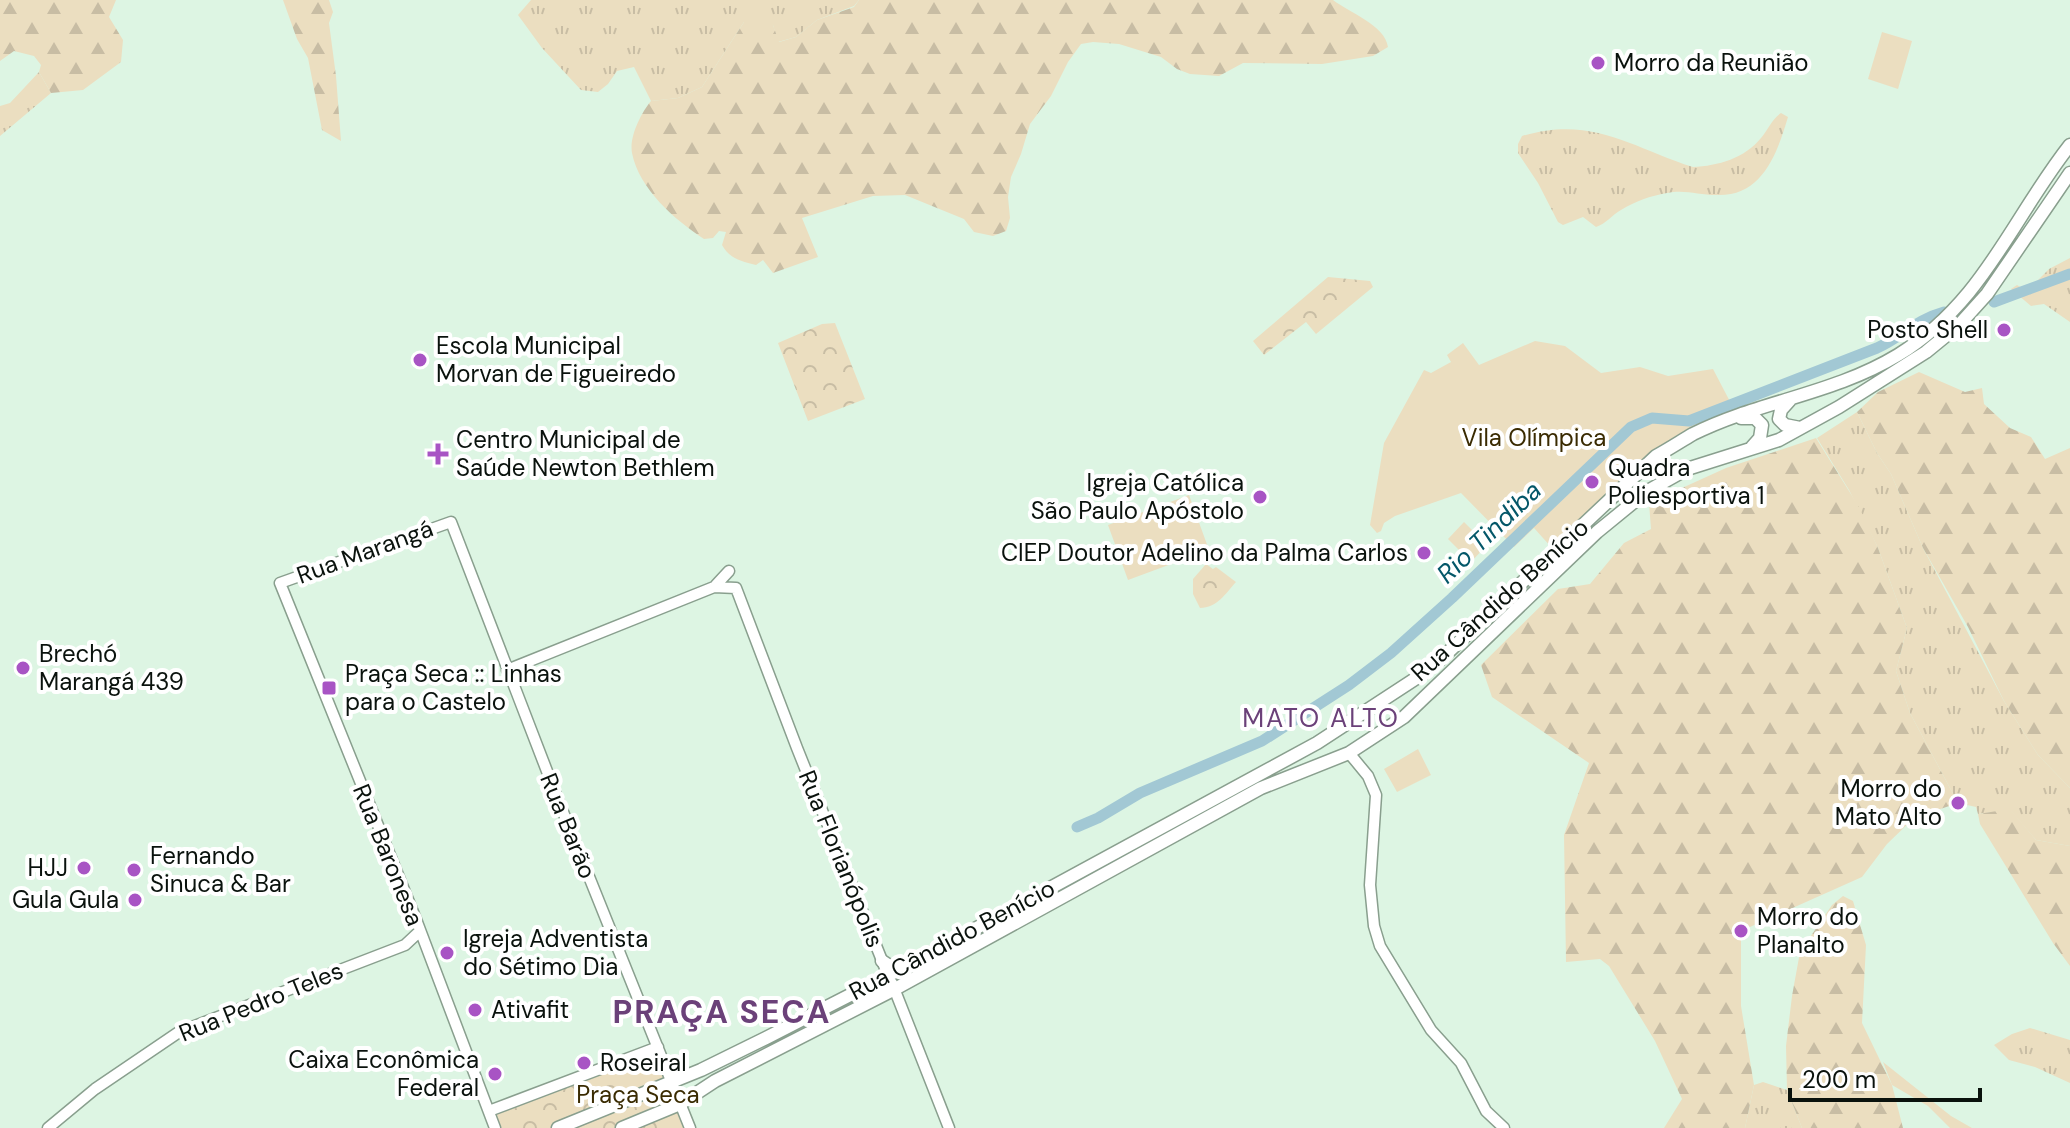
<svg xmlns="http://www.w3.org/2000/svg" width="2070" height="1128" font-family="'DM Sans',sans-serif">
<style>
.grass{fill:url(#grass-tufts)}
.forest{fill:url(#forest-firs)}
.park{fill:url(#park-crowns)}
.pitch{fill:#ebdec0}
.lines{fill:none;stroke-linecap:round;stroke-linejoin:round}
.river{stroke:#a2c8d4;stroke-width:11}
.secondary-casing{stroke:#899f8e;stroke-width:13}
.primary-casing{stroke:#899f8e;stroke-width:15}
.secondary{stroke:#fff;stroke-width:10}
.primary{stroke:#fff;stroke-width:12}
.poi-dot{fill:#a854c4;stroke:#fff;stroke-width:3}
.labels{text-anchor:middle;stroke-width:8;stroke-linejoin:round;paint-order:stroke}
.poi-label{font-size:24px;fill:#0a120d;stroke:#fff;text-anchor:start}
.park-label{font-size:24px;fill:#3a2b02;stroke:#fff}
.street-label{font-size:24px;fill:#0a120d;stroke:#fff}
.water-label{font-size:26px;font-style:italic;fill:#045769;stroke:#fff}
.neighbourhood-label{font-size:26px;letter-spacing:2px;fill:#6b4179;stroke:#fff}
.district-label{font-size:32px;font-weight:bold;letter-spacing:2px;fill:#6b4179;stroke:#fff}
</style>
<defs>
<pattern id="grass-tufts" width="24" height="20" patternUnits="userSpaceOnUse" patternTransform="scale(2)"><rect width="24" height="20" fill="#ebdec0"/><path d="M3 7l-1-3M5 7V3M7 7l1-3M15 17l-1-3M17 17v-4M19 17l1-3" fill="none" stroke="#c8bda4"/></pattern>
<pattern id="forest-firs" width="22" height="20" patternUnits="userSpaceOnUse" patternTransform="scale(2)"><rect width="22" height="20" fill="#ebdec0"/><path d="M5 1l3.5 6h-7zM16 11l3.5 6h-7z" fill="#c8bda4"/></pattern>
<pattern id="park-crowns" width="20" height="18" patternUnits="userSpaceOnUse" patternTransform="scale(2)"><rect width="20" height="18" fill="#ebdec0"/><path d="M2 6a3 3 0 1 1 6 0M12 15a3 3 0 1 1 6 0" fill="none" stroke="#c8bda4"/></pattern>
</defs>
<rect width="100%" height="100%" fill="#ddf5e3"/>
<path class="grass" d="M531 0H859L854 6 817 20 796 37 778 42 773 25 744 22 702 87 678 98 651 101 634 67 617 71 608 84 598 92 581 90 542 48 518 15Z
M39 72 51 93 0 136V106L10 103Z
M1781 113 1788 117C1777 154 1762 197 1716 195 1699 195 1684 189 1667 193 1650 196 1636 201 1621 210 1612 215 1606 224 1596 227L1583 217 1563 225 1558 222 1538 183 1518 153V144L1522 136C1592 115 1631 147 1693 167 1718 166 1745 158 1761 138 1768 130 1772 119 1781 113Z
M2070 258V322L2044 304 2031 306 2011 289 2017 285 2022 288 2034 284 2049 269Z
M1857 412 1877 453 1891 474 1923 548 2004 701 2038 755 2070 788V846L2036 840 2010 810 1978 814 1976 807 1958 803 1910 713 1896 671 1907 628 1878 548 1849 490 1817 438Z
M2030 1028 2070 1040V1083L2035 1067 2009 1060 1994 1045 2012 1034Z
M1883 1062 1951 1116 1972 1128H1950L1928 1106 1892 1085Z
M1763 1082 1787 1090 1802 1128H1745L1754 1085Z"/>
<path class="forest" d="M0 0H116L109 17 123 40 121 62 83 90 51 93 39 72 41 65 34 56 14 51 0 61Z
M283 0H329L333 12 329 23 336 76 341 141 322 130 308 58 297 39Z
M859 0H1333C1350 13 1385 25 1388 47L1373 56 1322 64 1243 63 1219 76 1190 74 1177 69 1161 57 1119 44 1093 42 1081 44 1068 62 1051 96 1030 124 1021 154 1011 177 1008 197 1010 218 1006 231 993 236 974 232 964 219 905 195 873 196 802 218 818 257 773 273 763 260 756 265C741 261 730 259 722 245L726 232 719 231 713 238 704 239C675 220 639 189 632 153 629 137 641 113 651 101L678 98 702 87 744 22 764 16 773 25 779 42 796 37 817 20 854 7Z
M1919 372 1965 392 1982 388 1984 404 2010 428 2031 437 2045 459 2070 448V788L2038 755 2004 701 1968 627 1923 548 1891 474 1877 453 1857 412 1878 392Z
M1816 438 1859 507 1878 548 1907 628 1896 671 1910 713 1958 803 1914 818 1887 844 1862 877 1741 931V1006L1754 1085 1745 1128H1664L1682 1099 1655 1041 1609 966 1600 959 1566 962 1564 835 1589 763 1492 697 1481 665 1558 589 1590 584 1624 543 1651 529 1649 503 1726 468Z
M2010 809 2036 840 2070 846V966L2053 943 1980 824 1978 814Z
M1843 896 1853 901 1866 945 1862 1023 1892 1085 1903 1128H1802L1787 1090 1786 1046 1792 996 1800 952 1832 905Z"/>
<path class="park" d="M1328 277 1370 281 1373 287 1316 334 1306 322 1264 355 1253 341Z
M835 323 865 399 808 421 778 343 822 324Z
M1206 564 1213 569 1216 567 1236 582C1226 593 1217 608 1200 608L1193 594V579Z
M656 1055 688 1128H500L493 1112Z"/>
<path class="pitch" d="M1882 32 1912 41 1898 89 1868 79Z
M1535 341 1565 346 1601 373 1640 367 1668 376 1713 369 1737 415 1646 461 1594 506 1552 548 1534 528 1514 547 1461 493 1395 516 1384 523 1381 531 1377 533 1370 525 1384 443 1424 370 1431 373 1451 362 1447 355 1463 343 1479 365Z
M1189 495 1209 550 1128 580 1108 525Z
M1464 522 1487 545 1471 562 1448 539Z
M1418 749 1431 775 1397 792 1384 769Z"/>
<g class="lines">
<path class="river" d="M1994 302 2070 274
M1077 827 1098 818 1140 793 1262 741 1349 685 1391 653 1452 598 1631 427 1652 418 1689 421 1877 348C1901 337 1918 319 1944 312"/>
<defs>
<path id="secondary" d="M716 585 729 571
M507 670 714 587 736 588 797 748 885 968
M1349 753 1368 776 1376 795 1370 885 1374 926 1380 946 1431 1030 1461 1063 1486 1111 1504 1128
M892 983 949 1128
M489 1111 658 1047
M48 1128 95 1089 179 1032 405 945 420 931
M495 1128 417 922 280 583 451 522 555 792 690 1128"/>
<path id="primary" d="M1790 400 1781 410 1779 419 1785 425 1800 428
M1741 418H1755L1762 425 1760 438 1752 447
M882 961 897 971
M558 1128 701 1070 766 1038 903 968 1317 743 1418 677 1442 658 1656 456C1669 449 1681 441 1693 434 1759 401 1834 394 1898 355 1984 302 2011 220 2070 145
M622 1128 680 1104 715 1081 895 989 1261 788 1349 753 1404 717 1597 532 1646 492 1687 469 1779 440 1839 407 1926 352 1959 325 1987 294 2070 173"/>
</defs>
<use href="#secondary" class="secondary-casing"/>
<use href="#primary" class="primary-casing"/>
<use href="#secondary" class="secondary"/>
<use href="#primary" class="primary"/>
</g>
<g class="poi-dot">
<circle cx="1598" cy="63" r="8"/>
<circle cx="2004" cy="330" r="8"/>
<circle cx="420" cy="360" r="8"/>
<path d="M434 442h8v8h8v8h-8v8h-8v-8h-8v-8h8z"/>
<circle cx="1592" cy="482" r="8"/>
<circle cx="1260" cy="497" r="8"/>
<circle cx="1424" cy="553" r="8"/>
<circle cx="23" cy="668" r="8"/>
<rect x="321" y="680" width="16" height="16" rx="4"/>
<circle cx="1958" cy="803" r="8"/>
<circle cx="84" cy="868" r="8"/>
<circle cx="134" cy="870" r="8"/>
<circle cx="135" cy="900" r="8"/>
<circle cx="1741" cy="931" r="8"/>
<circle cx="447" cy="953" r="8"/>
<circle cx="475" cy="1010" r="8"/>
<circle cx="584" cy="1063" r="8"/>
<circle cx="495" cy="1074" r="8"/>
</g>
<g class="labels">
<g class="poi-label">
<text x="1614" y="71">Morro da Reunião</text>
<text x="1988" y="338" text-anchor="end">Posto Shell</text>
<text x="436" y="354">Escola Municipal<tspan x="436" dy="28">Morvan de Figueiredo</tspan></text>
<text x="456" y="448">Centro Municipal de<tspan x="456" dy="28">Saúde Newton Bethlem</tspan></text>
<text x="1608" y="476">Quadra<tspan x="1608" dy="28">Poliesportiva 1</tspan></text>
<text x="1244" y="491" text-anchor="end">Igreja Católica<tspan x="1244" dy="28">São Paulo Apóstolo</tspan></text>
<text x="1408" y="561" text-anchor="end">CIEP Doutor Adelino da Palma Carlos</text>
<text x="39" y="662">Brechó<tspan x="39" dy="28">Marangá 439</tspan></text>
<text x="345" y="682">Praça Seca :: Linhas<tspan x="345" dy="28">para o Castelo</tspan></text>
<text x="1942" y="797" text-anchor="end">Morro do<tspan x="1942" dy="28">Mato Alto</tspan></text>
<text x="150" y="864">Fernando<tspan x="150" dy="28">Sinuca &amp; Bar</tspan></text>
<text x="68" y="876" text-anchor="end">HJJ</text>
<text x="119" y="908" text-anchor="end">Gula Gula</text>
<text x="1757" y="925">Morro do<tspan x="1757" dy="28">Planalto</tspan></text>
<text x="463" y="947">Igreja Adventista<tspan x="463" dy="28">do Sétimo Dia</tspan></text>
<text x="491" y="1018">Ativafit</text>
<text x="479" y="1068" text-anchor="end">Caixa Econômica<tspan x="479" dy="28">Federal</tspan></text>
<text x="600" y="1071">Roseiral</text>
</g>
<g class="park-label">
<text x="1534" y="446">Vila Olímpica</text>
<text x="638" y="1103">Praça Seca</text>
</g>
<g class="street-label">
<text transform="translate(365 552) rotate(-20)" y="8">Rua Marangá</text>
<text transform="translate(1500 600) rotate(-42)" y="8">Rua Cândido Benício</text>
<text transform="translate(568 826) rotate(68)" y="8">Rua Barão</text>
<text transform="translate(388 855) rotate(68)" y="8">Rua Baronesa</text>
<text transform="translate(841 859) rotate(68)" y="8">Rua Florianópolis</text>
<text transform="translate(952 940) rotate(-28)" y="8">Rua Cândido Benício</text>
<text transform="translate(261 1002) rotate(-22)" y="8">Rua Pedro Teles</text>
</g>
<g class="water-label">
<text transform="translate(1489 532) rotate(-44)" y="9">Rio Tindiba</text>
</g>
<g class="neighbourhood-label">
<text x="1321" y="727">MATO ALTO</text>
</g>
<g class="district-label">
<text x="722" y="1023">PRAÇA SECA</text>
</g>
</g>
<path d="M1790 1088v12h190v-12" fill="none" stroke="#0a120d" stroke-width="4"/>
<text x="1802" y="1088" font-size="24" fill="#0a120d" stroke="#ffffff" stroke-width="6" paint-order="stroke">200 m</text>
</svg>
